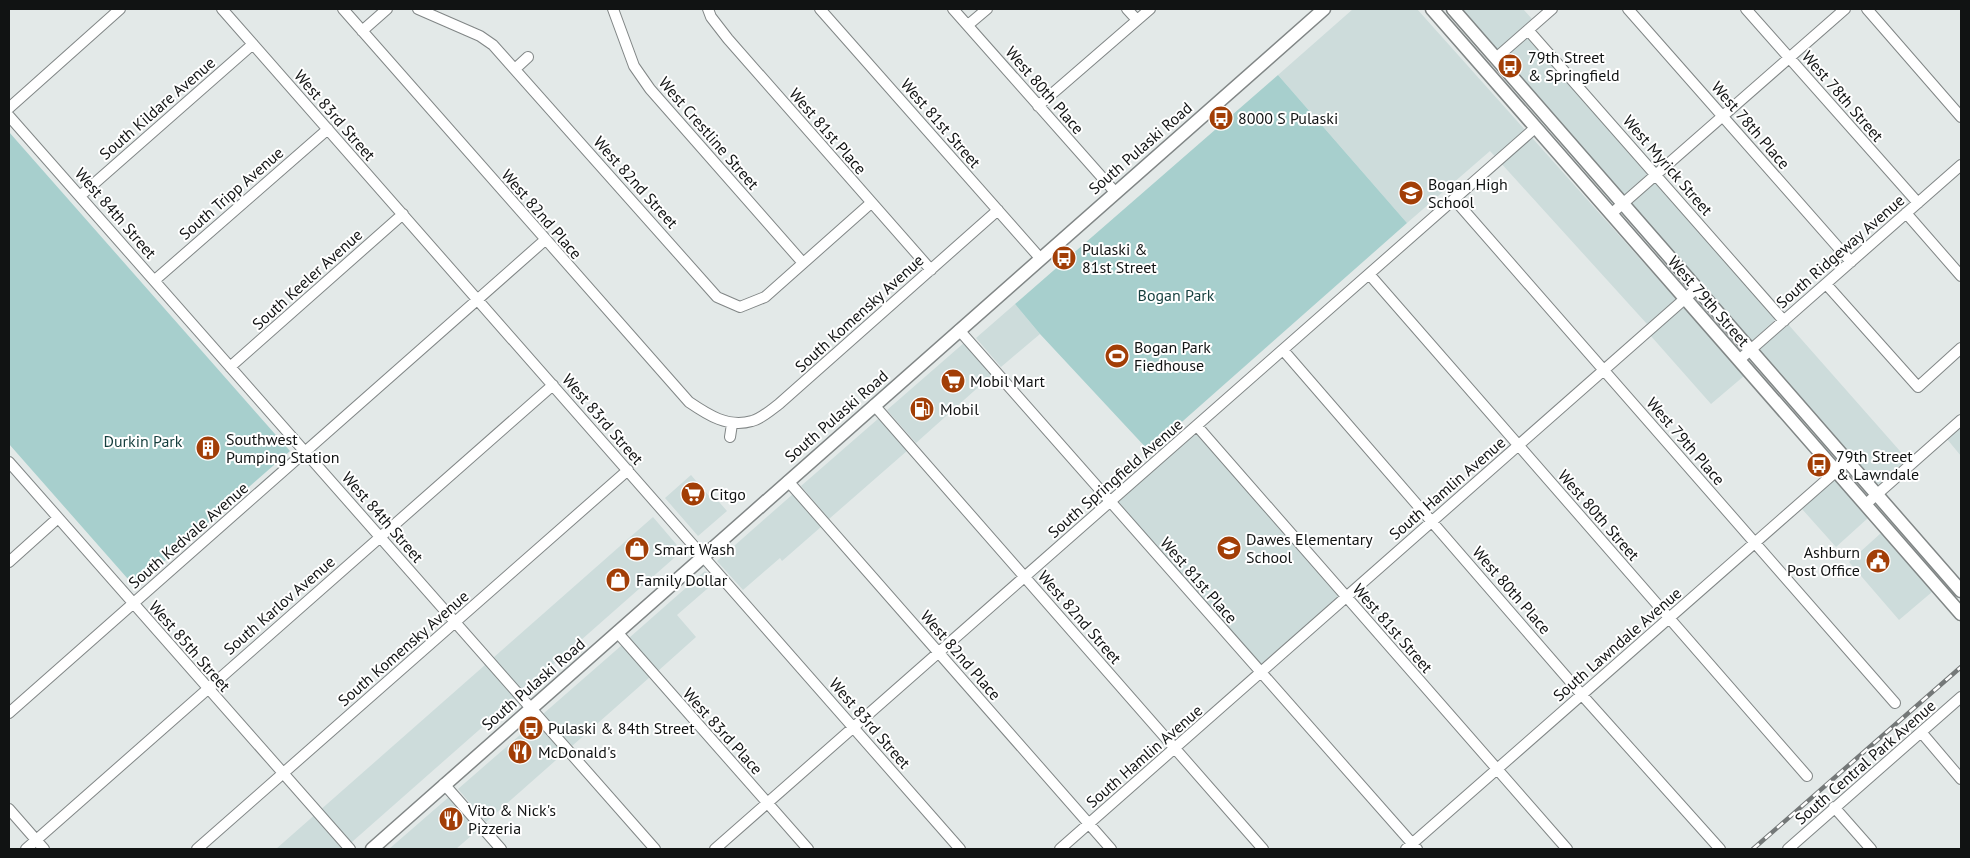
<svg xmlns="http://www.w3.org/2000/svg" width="1970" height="858" font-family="'PT Sans',sans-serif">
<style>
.built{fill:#cddcdb}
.green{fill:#a7cfcd}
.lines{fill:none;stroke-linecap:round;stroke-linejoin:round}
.minor-casing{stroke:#818686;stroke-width:12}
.major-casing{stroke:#818686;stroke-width:15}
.minor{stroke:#fff;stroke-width:10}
.major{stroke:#fff;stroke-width:12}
.rail-casing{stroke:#747878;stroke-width:4.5}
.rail{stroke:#fff;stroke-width:2.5;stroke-dasharray:8;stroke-linecap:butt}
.labels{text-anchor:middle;stroke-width:4;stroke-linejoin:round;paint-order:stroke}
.poi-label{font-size:16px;fill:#111313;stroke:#fff;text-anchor:start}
.street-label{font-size:16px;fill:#111313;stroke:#fff}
.park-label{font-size:16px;fill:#143e3d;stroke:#fff}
</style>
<rect width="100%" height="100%" fill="#e3e9e8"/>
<path class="built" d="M1353 9H1417L1676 299 1647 324 1490 151 1407 223 1278 75Z
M1459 9H1523L1532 19 1496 51Z
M1528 36 1649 174 1623 197 1503 58Z
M1655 181 1776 319 1751 342 1630 203Z
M1015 304 1040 334 1001 367 976 338Z
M1683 307 1744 376 1711 404 1650 335Z
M1787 323 1907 459 1876 487 1758 350Z
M965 342 993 374 916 443 887 410Z
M879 418 908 450 829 519 801 486Z
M1961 426V456L1947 439Z
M1196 431 1339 596 1261 664 1117 501Z
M691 475 710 497 713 495 727 511 698 536 665 498Z
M1835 479 1868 518 1836 547 1802 509Z
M793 494 822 526 782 561 780 558 743 590 717 561Z
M653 517 682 551 344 849H276Z
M1881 533 1932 592 1899 620 1849 562Z
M705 571 715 582 677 615 696 637 658 671 629 638Z
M622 645 650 677 572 746 543 714Z
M536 721 564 753 486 822 458 789Z
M450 796 479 829 456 849H389Z"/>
<path class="green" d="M1278 75 1407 223 1149 451 1040 334 1015 304Z
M9 132 290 451 135 587 9 444Z"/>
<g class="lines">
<defs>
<path id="minor" d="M222 9 960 849
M343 9 689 402C708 415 728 428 752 421 761 419 771 410 779 404L998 210
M418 9 480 36 493 45 717 297 740 307
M613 9 634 66 650 89 803 263
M708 9 711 17 728 39 931 270
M820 9 1040 258
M953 9 1115 192
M1127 9 1137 20
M1628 9 1851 262
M1746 9 1918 203
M1867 9 1961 117
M968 25 987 9
M1528 30 1784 321
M362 31 387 9
M1496 58 1552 9
M515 69 528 57
M1038 106 1150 9
M9 108 120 9
M9 116 655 849
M80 196 253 44
M1454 199 1895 703
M1906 213 1961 276
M1611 214 1845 9
M1369 274 1807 776
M155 280 328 129
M1826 284 1918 387 1961 348
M740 307 765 297 871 203
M959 330 1417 849
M1283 350 1582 695 1720 849
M1739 360 1961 165
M230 367 403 214
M874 405 1263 849
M1197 426 1567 849
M730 437 732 424
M9 462 350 849
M788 481 1111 849
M1866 504 1961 420
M9 562 58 518
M617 632 808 849
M9 713 545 240
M1921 732 1961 779
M444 784 501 849
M1834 807 1871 849
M9 809 44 849
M26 849 553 385
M197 849 628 470
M715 849 1535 128
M1060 849 1697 288
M1406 849 1848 461
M1788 849 1961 697"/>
<path id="major" d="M1432 9 1961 614
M1453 9 1961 591
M372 849 1324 9"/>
</defs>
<use href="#minor" class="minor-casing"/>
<use href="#major" class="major-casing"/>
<use href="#minor" class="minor"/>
<use href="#major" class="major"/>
<defs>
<path id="rail" d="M1753 849 1961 667"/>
</defs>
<use href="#rail" class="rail-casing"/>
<use href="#rail" class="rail"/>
</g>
<defs>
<symbol id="bus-disc" viewBox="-11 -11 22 22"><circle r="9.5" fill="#a23e06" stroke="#fff"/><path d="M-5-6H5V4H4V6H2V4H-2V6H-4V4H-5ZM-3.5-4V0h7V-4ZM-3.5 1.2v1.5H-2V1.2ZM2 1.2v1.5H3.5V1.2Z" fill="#fff"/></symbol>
<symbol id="school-disc" viewBox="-11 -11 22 22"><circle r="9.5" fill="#a23e06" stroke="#fff"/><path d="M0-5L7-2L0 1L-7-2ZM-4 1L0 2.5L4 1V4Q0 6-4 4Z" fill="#fff"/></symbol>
<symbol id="stadium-disc" viewBox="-11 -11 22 22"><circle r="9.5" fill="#a23e06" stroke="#fff"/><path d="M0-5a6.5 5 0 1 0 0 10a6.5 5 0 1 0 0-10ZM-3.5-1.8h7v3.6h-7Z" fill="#fff"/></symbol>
<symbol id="supermarket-disc" viewBox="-11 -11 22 22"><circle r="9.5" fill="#a23e06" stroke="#fff"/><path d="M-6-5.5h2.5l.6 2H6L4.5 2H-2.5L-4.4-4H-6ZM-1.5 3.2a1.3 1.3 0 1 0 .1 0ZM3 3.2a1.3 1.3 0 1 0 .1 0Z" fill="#fff"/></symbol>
<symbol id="fuel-disc" viewBox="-11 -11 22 22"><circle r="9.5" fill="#a23e06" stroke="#fff"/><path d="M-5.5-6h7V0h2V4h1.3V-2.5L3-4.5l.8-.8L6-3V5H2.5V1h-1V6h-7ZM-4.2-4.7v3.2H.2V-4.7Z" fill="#fff"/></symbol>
<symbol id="building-disc" viewBox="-11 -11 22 22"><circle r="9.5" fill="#a23e06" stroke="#fff"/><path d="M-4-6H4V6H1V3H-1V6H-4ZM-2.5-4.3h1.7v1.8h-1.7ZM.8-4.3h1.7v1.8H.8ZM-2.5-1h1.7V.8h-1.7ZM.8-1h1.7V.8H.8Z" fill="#fff"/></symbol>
<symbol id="shop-disc" viewBox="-11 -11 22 22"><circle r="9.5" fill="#a23e06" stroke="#fff"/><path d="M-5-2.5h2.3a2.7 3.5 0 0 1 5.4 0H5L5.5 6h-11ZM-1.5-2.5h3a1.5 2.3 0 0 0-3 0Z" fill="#fff"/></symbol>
<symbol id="civic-disc" viewBox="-11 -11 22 22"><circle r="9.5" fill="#a23e06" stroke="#fff"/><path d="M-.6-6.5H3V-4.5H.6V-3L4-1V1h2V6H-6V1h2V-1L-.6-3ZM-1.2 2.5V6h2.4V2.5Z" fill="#fff"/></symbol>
<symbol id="restaurant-disc" viewBox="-11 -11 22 22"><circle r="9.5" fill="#a23e06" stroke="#fff"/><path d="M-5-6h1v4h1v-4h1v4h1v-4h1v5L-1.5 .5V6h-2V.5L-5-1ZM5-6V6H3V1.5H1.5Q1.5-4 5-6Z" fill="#fff"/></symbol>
</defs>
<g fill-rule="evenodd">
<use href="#bus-disc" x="1496" y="52" width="28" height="28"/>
<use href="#bus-disc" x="1207" y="104" width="28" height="28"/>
<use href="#school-disc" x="1397" y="179" width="28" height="28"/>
<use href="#bus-disc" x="1050" y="244" width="28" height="28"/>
<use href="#stadium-disc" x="1103" y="342" width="28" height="28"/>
<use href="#supermarket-disc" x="939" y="367" width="28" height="28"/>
<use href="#fuel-disc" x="908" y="395" width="28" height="28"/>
<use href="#building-disc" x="194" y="434" width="28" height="28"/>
<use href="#bus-disc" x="1805" y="451" width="28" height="28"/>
<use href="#supermarket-disc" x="679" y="480" width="28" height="28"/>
<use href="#school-disc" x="1215" y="534" width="28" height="28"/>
<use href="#shop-disc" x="623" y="535" width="28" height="28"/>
<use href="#civic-disc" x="1864" y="547" width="28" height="28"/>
<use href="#shop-disc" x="604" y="566" width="28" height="28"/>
<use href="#bus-disc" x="517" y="714" width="28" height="28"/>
<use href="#restaurant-disc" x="506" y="738" width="28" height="28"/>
<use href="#restaurant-disc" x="437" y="805" width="28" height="28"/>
</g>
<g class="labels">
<g class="poi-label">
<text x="1528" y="63">79th Street<tspan x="1528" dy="18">&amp; Springfield</tspan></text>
<text x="1238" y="124">8000 S Pulaski</text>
<text x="1428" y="190">Bogan High<tspan x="1428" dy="18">School</tspan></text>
<text x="1082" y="255">Pulaski &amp;<tspan x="1082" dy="18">81st Street</tspan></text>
<text x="1134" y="353">Bogan Park<tspan x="1134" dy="18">Fiedhouse</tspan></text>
<text x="970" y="387">Mobil Mart</text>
<text x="940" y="415">Mobil</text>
<text x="226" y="445">Southwest<tspan x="226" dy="18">Pumping Station</tspan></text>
<text x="1836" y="462">79th Street<tspan x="1836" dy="18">&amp; Lawndale</tspan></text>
<text x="710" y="500">Citgo</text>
<text x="1246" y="545">Dawes Elementary<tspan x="1246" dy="18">School</tspan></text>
<text x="654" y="555">Smart Wash</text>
<text x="1860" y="558" text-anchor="end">Ashburn<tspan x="1860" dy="18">Post Office</tspan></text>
<text x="636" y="586">Family Dollar</text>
<text x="548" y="734">Pulaski &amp; 84th Street</text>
<text x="538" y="758">McDonald's</text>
<text x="468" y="816">Vito &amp; Nick's<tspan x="468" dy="18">Pizzeria</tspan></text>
</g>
<g class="street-label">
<text transform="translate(1045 90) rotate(49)" y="6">West 80th Place</text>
<text transform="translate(1843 96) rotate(49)" y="6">West 78th Street</text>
<text transform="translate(157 108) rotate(-41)" y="6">South Kildare Avenue</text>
<text transform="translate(335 115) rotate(49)" y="6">West 83rd Street</text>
<text transform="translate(941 123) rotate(49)" y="6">West 81st Street</text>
<text transform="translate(1751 125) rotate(49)" y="6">West 78th Place</text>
<text transform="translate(828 131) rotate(49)" y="6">West 81st Place</text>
<text transform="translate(709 133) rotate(49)" y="6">West Crestline Street</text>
<text transform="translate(1140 148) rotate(-41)" y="6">South Pulaski Road</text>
<text transform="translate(1668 165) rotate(49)" y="6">West Myrick Street</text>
<text transform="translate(636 182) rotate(48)" y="6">West 82nd Street</text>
<text transform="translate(231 193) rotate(-41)" y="6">South Tripp Avenue</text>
<text transform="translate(116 213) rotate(49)" y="6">West 84th Street</text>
<text transform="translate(542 214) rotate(49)" y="6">West 82nd Place</text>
<text transform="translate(1840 251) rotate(-41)" y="6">South Ridgeway Avenue</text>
<text transform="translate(307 279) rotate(-42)" y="6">South Keeler Avenue</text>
<text transform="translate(1709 301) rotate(49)" y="6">West 79th Street</text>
<text transform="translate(859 313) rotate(-42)" y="6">South Komensky Avenue</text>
<text transform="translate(836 416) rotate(-41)" y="6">South Pulaski Road</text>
<text transform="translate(603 419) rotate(49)" y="6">West 83rd Street</text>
<text transform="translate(1686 441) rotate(49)" y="6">West 79th Place</text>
<text transform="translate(1115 478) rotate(-41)" y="6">South Springfield Avenue</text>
<text transform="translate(1447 488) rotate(-41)" y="6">South Hamlin Avenue</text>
<text transform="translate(1599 515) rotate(49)" y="6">West 80th Street</text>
<text transform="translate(383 517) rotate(49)" y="6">West 84th Street</text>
<text transform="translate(188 535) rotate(-41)" y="6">South Kedvale Avenue</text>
<text transform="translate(1199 580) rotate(49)" y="6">West 81st Place</text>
<text transform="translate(1512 590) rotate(49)" y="6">West 80th Place</text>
<text transform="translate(279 605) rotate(-41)" y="6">South Karlov Avenue</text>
<text transform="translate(1080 617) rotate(49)" y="6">West 82nd Street</text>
<text transform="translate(1393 628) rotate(49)" y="6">West 81st Street</text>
<text transform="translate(1617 644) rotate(-41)" y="6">South Lawndale Avenue</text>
<text transform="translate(190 646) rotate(49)" y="6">West 85th Street</text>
<text transform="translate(403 648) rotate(-41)" y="6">South Komensky Avenue</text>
<text transform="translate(961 655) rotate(49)" y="6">West 82nd Place</text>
<text transform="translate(533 684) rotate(-41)" y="6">South Pulaski Road</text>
<text transform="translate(870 723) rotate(49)" y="6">West 83rd Street</text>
<text transform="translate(723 731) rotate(48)" y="6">West 83rd Place</text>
<text transform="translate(1144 756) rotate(-41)" y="6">South Hamlin Avenue</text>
<text transform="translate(1865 762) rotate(-41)" y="6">South Central Park Avenue</text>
</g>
<g class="park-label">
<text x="1176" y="301">Bogan Park</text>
<text x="143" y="447">Durkin Park</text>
</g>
</g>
<rect width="1970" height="858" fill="none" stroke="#111313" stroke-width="20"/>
</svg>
